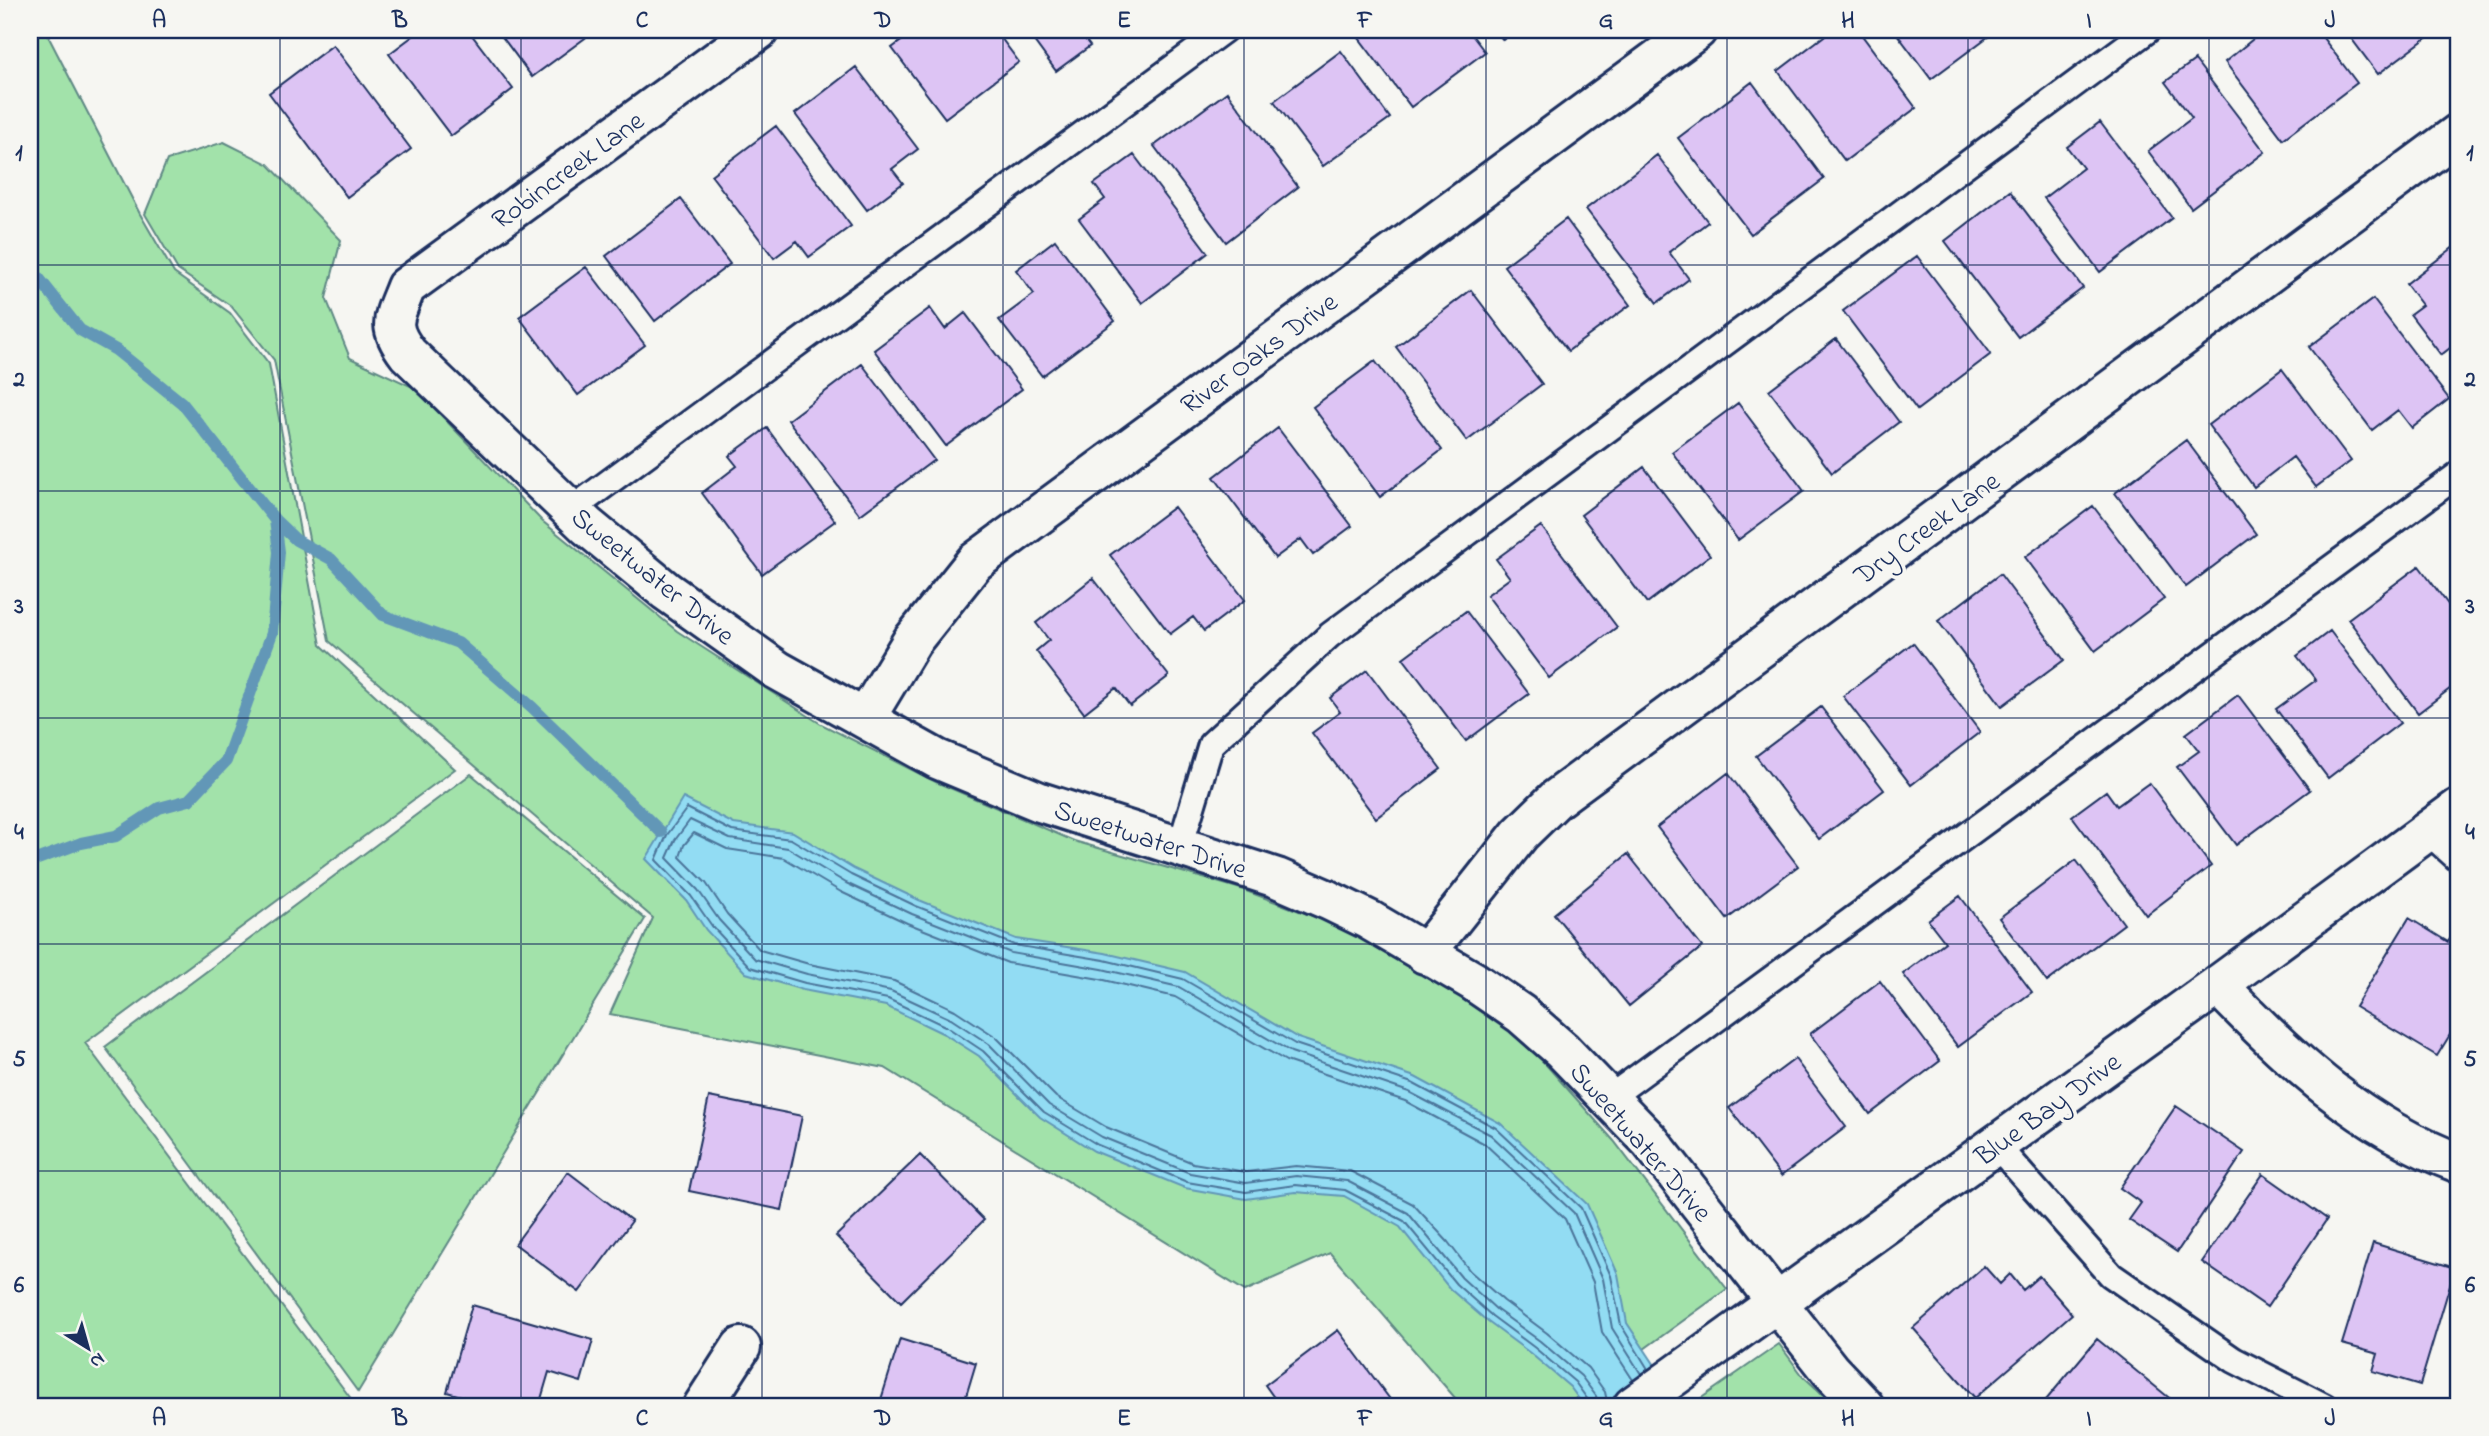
<svg xmlns="http://www.w3.org/2000/svg" width="2489" height="1436" font-family="'Indie Flower',sans-serif">
<style>
.green{fill:#a2e2aa;stroke:#5e8884;stroke-width:2}
.water{fill:#92dcf3;stroke:#6297b7;stroke-width:2}
.lines{fill:none;stroke-linecap:round;stroke-linejoin:round}
.shore{stroke:#4b749a;stroke-width:2}
.stream{stroke:#6297b7;stroke-width:12}
.building{fill:#ddc4f4;stroke:#1b2f5e;stroke-width:2}
.service-casing{stroke:#1b2f5e;stroke-width:30}
.minor-casing{stroke:#1b2f5e;stroke-width:44}
.service{stroke:#f6f6f2;stroke-width:24}
.minor{stroke:#f6f6f2;stroke-width:38}
.grid{fill:none;stroke:#1b2f5e;stroke-width:2;stroke-opacity:0.55}
.labels{text-anchor:middle;stroke-width:7;stroke-linejoin:round;paint-order:stroke}
.street-label{font-size:28px;fill:#1b2f5e;stroke:#f6f6f2}
.neatline{fill:none;stroke:#1b2f5e;stroke-width:2.5}
.grid-label{font-size:23px;text-anchor:middle;font-weight:bold;fill:#1b2f5e}
</style>
<rect width="100%" height="100%" fill="#f6f6f2"/>
<filter id="ink" filterUnits="userSpaceOnUse"><feTurbulence type="fractalNoise" baseFrequency=".0143" numOctaves="2"/><feDisplacementMap in="SourceGraphic" scale="14" xChannelSelector="R" yChannelSelector="G"/><feConvolveMatrix kernelMatrix="1 2 1 2 8 2 1 2 1" color-interpolation-filters="sRGB"/></filter>
<g filter="url(#ink)">
<path class="green" d="M30 30H45L140 214 174 273 230 313 269 364 321 645 455 769 85 1043 355 1404 354 1406H30Z
M224 142 268 164 341 240 326 298 350 358 415 388 542 521 677 631 821 724 936 782 1074 841 1238 888 1363 935 1497 1010 1614 1141 1727 1289 1565 1406H1462L1330 1253 1245 1291 885 1068 610 1014 653 918 329 641 274 360 231 306 178 270 145 214 167 160Z
M471 774 645 919 358 1392 105 1047Z
M1779 1344 1803 1376 1835 1406H1690Z"/>
<path class="water" d="M683 798 734 824 793 832 854 869 919 900 1016 939 1105 953 1185 972 1298 1038 1415 1077 1500 1123 1587 1204 1618 1274 1627 1323 1682 1406H1584L1570 1387 1530 1353 1488 1322 1450 1289 1400 1227 1344 1196 1295 1192 1246 1199 1185 1188 1094 1151 1040 1117 979 1056 944 1034 886 1006 803 990 746 973 706 930 686 900 646 859Z"/>
<g class="lines">
<path class="shore" d="M1589 1406 1588 1400 1575 1382 1535 1348 1492 1316 1456 1284 1404 1221 1345 1190 1295 1185 1246 1192 1187 1182 1098 1145 1044 1112 983 1051 947 1027 888 999 805 983 750 967 712 926 691 896 656 860 667 835 687 808 732 831 791 839 851 875 916 906 1014 945 1104 960 1183 979 1295 1044 1412 1083 1496 1128 1581 1208 1611 1276 1621 1325 1648 1369
M1598 1406 1596 1396 1581 1376 1540 1341 1497 1310 1462 1278 1408 1213 1347 1181 1296 1176 1246 1183 1190 1173 1102 1137 1049 1105 989 1044 951 1019 891 991 807 974 755 959 719 920 698 890 667 858 675 840 690 820 730 839 788 848 846 883 912 914 1011 953 1102 969 1179 987 1291 1052 1409 1092 1491 1135 1574 1213 1603 1279 1612 1328 1641 1374
M1608 1406 1605 1392 1588 1368 1547 1333 1504 1301 1470 1271 1448 1242 1413 1204 1350 1171 1296 1166 1246 1172 1193 1163 1106 1127 1056 1097 996 1037 955 1010 894 981 809 964 760 950 727 914 706 883 680 857 684 845 694 833 727 849 784 858 841 892 907 923 1008 963 1100 979 1175 997 1286 1061 1405 1101 1485 1144 1565 1219 1593 1282 1602 1332 1633 1380"/>
<path class="stream" d="M30 267 80 330 116 350 182 403 275 520 279 552 272 633 226 761 189 800 159 808 116 836 81 843 30 862
M275 520 296 540 331 559 383 615 458 643 532 707 661 832"/>
</g>
<path class="building" d="M421 30H468L513 89 451 136 389 54Z
M497 30H596L532 77Z
M916 30H995L1019 62 945 118 892 48Z
M1026 30H1078L1090 46 1056 71Z
M1353 30H1468L1485 52 1411 107Z
M1495 30H1517L1503 40Z
M1832 30H1858L1916 108 1845 161 1778 71Z
M1894 30H1997L1931 79Z
M2264 30H2317L2357 83 2283 139 2225 62Z
M2345 30H2437L2378 74Z
M333 45 411 149 347 197 269 93Z
M1341 51 1390 118 1323 166 1274 101Z
M2195 60 2265 152 2191 208 2148 151 2192 118 2165 82Z
M856 67 918 149 892 169 903 183 867 210 795 114Z
M1752 82 1824 179 1751 234 1678 138Z
M1227 92 1298 187 1226 242 1154 146Z
M2100 122 2172 218 2100 272 2044 198 2083 168 2067 147Z
M776 126 851 226 809 257 797 241 774 258 711 175Z
M1134 155 1208 253 1142 303 1079 219 1105 199 1094 184Z
M1657 155 1708 222 1669 252 1689 279 1657 303 1586 209Z
M2010 191 2083 288 2018 337 1945 241Z
M681 199 730 264 655 321 606 256Z
M1566 219 1630 305 1568 351 1504 266Z
M1055 240 1115 321 1042 376 999 320 1034 294 1016 270Z
M2459 243V341L2441 355 2410 314 2422 305 2406 284Z
M1917 256 1991 354 1917 410 1843 311Z
M586 267 645 345 578 395 519 317Z
M1471 290 1542 384 1467 441 1396 347Z
M2373 299 2449 399 2412 428 2398 410 2372 430 2309 347Z
M930 308 945 329 965 313 1022 389 946 446 874 350Z
M1836 339 1899 422 1832 473 1769 390Z
M1375 361 1442 450 1380 497 1313 407Z
M862 364 934 460 860 515 788 420Z
M2282 369 2351 461 2316 487 2293 457 2254 487 2208 425Z
M1738 403 1804 491 1738 540 1672 452Z
M767 428 835 521 762 574 702 493 737 466 729 456Z
M1278 428 1352 526 1313 555 1301 539 1275 558 1214 477Z
M2186 440 2256 534 2186 587 2115 493Z
M1644 467 1710 555 1647 603 1581 515Z
M2093 506 2164 599 2095 651 2025 557Z
M1174 507 1245 600 1204 631 1193 617 1170 634 1110 555Z
M1541 526 1617 627 1549 678 1487 595 1510 578 1496 559Z
M2419 566 2459 619V682L2418 713 2348 619Z
M2000 574 2064 660 2002 706 1938 621Z
M1093 578 1169 676 1130 706 1116 688 1084 713 1036 651 1049 640 1036 623Z
M1466 611 1529 694 1466 741 1403 658Z
M2330 631 2400 723 2328 778 2276 709 2316 680 2297 656Z
M1913 643 1980 732 1911 785 1843 696Z
M1367 670 1441 769 1376 818 1312 733 1340 712 1330 698Z
M2238 695 2310 790 2236 845 2177 767 2199 751 2186 734Z
M1821 707 1884 790 1819 839 1756 756Z
M1728 773 1798 866 1727 919 1657 827Z
M2149 783 2211 866 2146 915 2072 816 2106 791 2117 806Z
M1628 854 1702 947 1629 1006 1554 914Z
M2076 860 2124 924 2047 982 1999 918Z
M1960 896 2032 992 1958 1047 1903 974 1945 942 1928 920Z
M2409 918 2448 942 2457 928 2459 929V1020L2437 1056 2355 1007Z
M1880 981 1940 1061 1870 1114 1810 1034Z
M1795 1059 1846 1127 1781 1176 1729 1108Z
M709 1097 802 1116 782 1210 689 1191Z
M2176 1106 2244 1152 2177 1252 2129 1220 2141 1203 2120 1188Z
M920 1155 984 1220 901 1302 836 1236Z
M568 1172 632 1221 579 1292 515 1244Z
M2263 1174 2327 1219 2267 1307 2202 1262Z
M2373 1243 2455 1268 2420 1385 2373 1371 2378 1354 2342 1344Z
M1984 1266 2000 1284 2010 1274 2023 1290 2039 1276 2072 1314 1975 1398 1913 1328Z
M472 1305 593 1340 581 1382 549 1372 539 1406H497L447 1392Z
M1338 1330 1395 1406H1280L1265 1385Z
M900 1339 976 1363 963 1406H879Z
M2097 1339 2173 1401 2168 1406H2041Z
M2459 1351V1394L2452 1393Z"/>
<g class="lines">
<defs>
<path id="service" d="M571 510 1224 30
M2427 831 2459 860
M1180 847 1211 744 1330 635 2148 30
M1609 1098 2459 474
M1996 1145 2111 1275 2234 1360 2324 1406"/>
<path id="minor" d="M759 30 406 287C394 318 386 325 408 354L587 526 666 591 777 670 937 759 1040 802 1277 878 1328 900 1369 920 1473 981 1521 1014 1562 1050 1650 1141 1830 1370 1864 1406
M865 719 912 641 975 562 1697 30
M1425 954 1520 834 1556 799 2459 133
M2218 985C2289 1059 2361 1127 2459 1163
M703 1406 741 1347
M1633 1406 2218 985 2459 808"/>
</defs>
<use href="#service" class="service-casing"/>
<use href="#minor" class="minor-casing"/>
<use href="#service" class="service"/>
<use href="#minor" class="minor"/>
</g>
</g>
<path class="grid" d="M280 30V1406M521 30V1406M762 30V1406M1003 30V1406M1244 30V1406M1486 30V1406M1727 30V1406M1968 30V1406M2209 30V1406M30 265H2459M30 491H2459M30 718H2459M30 944H2459M30 1171H2459"/>
<g class="labels">
<g class="street-label">
<text transform="translate(567 169) rotate(-36)" y="10">Robincreek Lane</text>
<text transform="translate(1258 352) rotate(-36)" y="10">River Oaks Drive</text>
<text transform="translate(1926 527) rotate(-36)" y="10">Dry Creek Lane</text>
<text transform="translate(654 575) rotate(39)" y="10">Sweetwater Drive</text>
<text transform="translate(1151 838) rotate(18)" y="10">Sweetwater Drive</text>
<text transform="translate(2047 1108) rotate(-36)" y="10">Blue Bay Drive</text>
<text transform="translate(1642 1141) rotate(49)" y="10">Sweetwater Drive</text>
</g>
</g>
<rect width="2489" height="1436" fill="none" stroke="#f6f6f2" stroke-width="77"/>
<g transform="translate(88 1348) rotate(143)" stroke="#f6f6f2" stroke-width="5" paint-order="stroke">
<path d="M0-5L12 26L0 18L-12 26Z" fill="#1b2f5e"/>
<text y="-10" font-size="19" font-weight="bold" text-anchor="middle" fill="#1b2f5e">N</text>
</g>
<rect x="38" y="38" width="2412" height="1360" class="neatline"/>
<g class="grid-label">
<text x="159" y="27">A</text>
<text x="400" y="27">B</text>
<text x="642" y="27">C</text>
<text x="883" y="27">D</text>
<text x="1124" y="27">E</text>
<text x="1365" y="27">F</text>
<text x="1606" y="27">G</text>
<text x="1848" y="27">H</text>
<text x="2089" y="27">I</text>
<text x="2330" y="27">J</text>
<text x="19" y="160">1</text>
<text x="2470" y="160">1</text>
<text x="19" y="386">2</text>
<text x="2470" y="386">2</text>
<text x="19" y="613">3</text>
<text x="2470" y="613">3</text>
<text x="19" y="839">4</text>
<text x="2470" y="839">4</text>
<text x="19" y="1066">5</text>
<text x="2470" y="1066">5</text>
<text x="19" y="1292">6</text>
<text x="2470" y="1292">6</text>
<text x="159" y="1425">A</text>
<text x="400" y="1425">B</text>
<text x="642" y="1425">C</text>
<text x="883" y="1425">D</text>
<text x="1124" y="1425">E</text>
<text x="1365" y="1425">F</text>
<text x="1606" y="1425">G</text>
<text x="1848" y="1425">H</text>
<text x="2089" y="1425">I</text>
<text x="2330" y="1425">J</text>
</g>
</svg>
